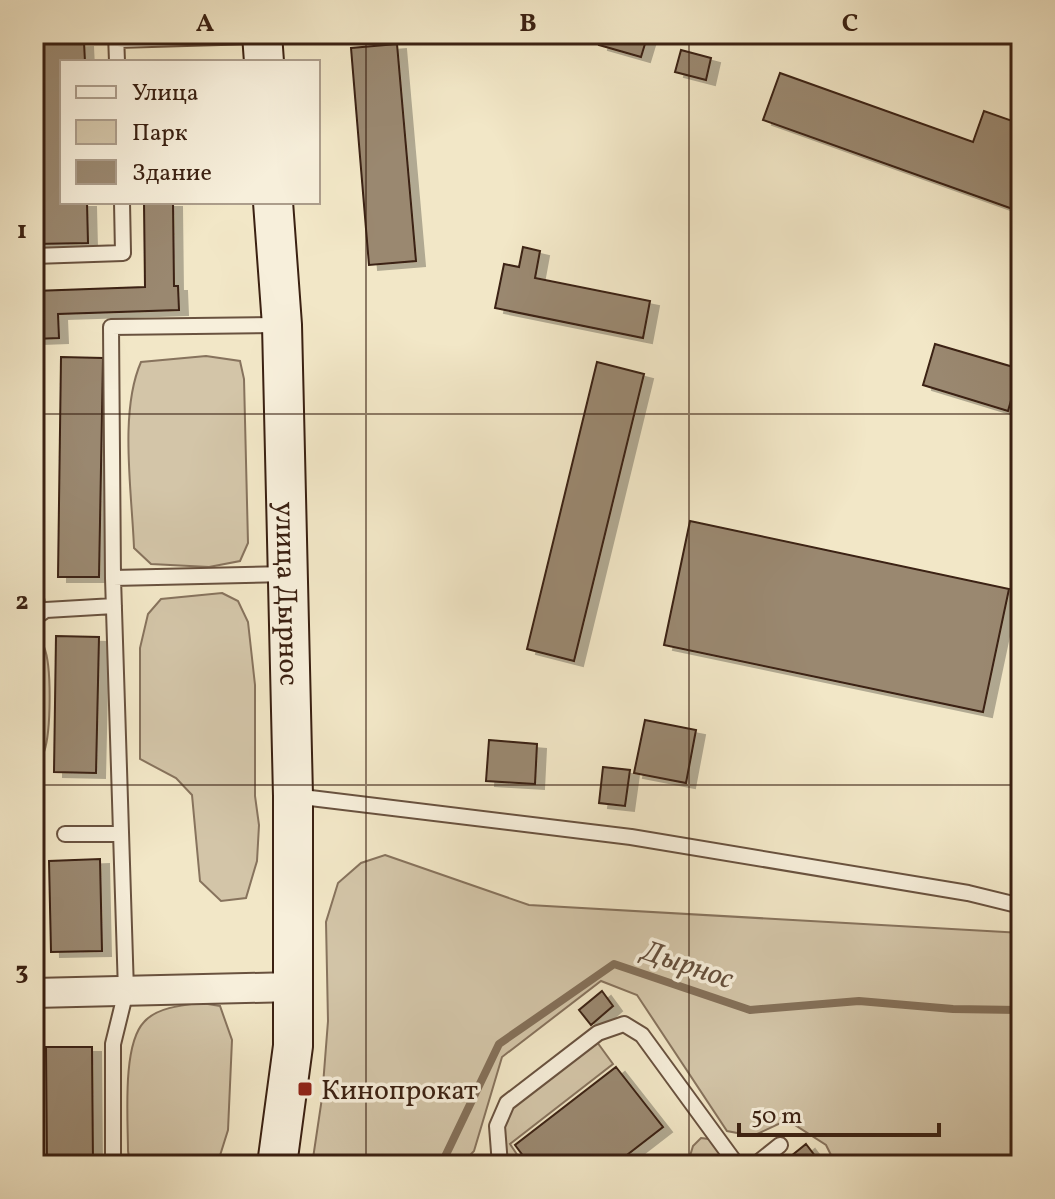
<svg xmlns="http://www.w3.org/2000/svg" width="1055" height="1199" font-family="Vollkorn,serif">
<style>
.green{fill:#d3c5a8;stroke:#87735d;stroke-width:2}
.lines{fill:none;stroke-linecap:round;stroke-linejoin:round}
.stream{stroke:#847059;stroke-width:8}
.building{fill:#9a8870;stroke:#3b2112;stroke-width:2;filter:url(#shadow)}
.service-casing{stroke:#69523f;stroke-width:18}
.minor-casing{stroke:#69523f;stroke-width:32}
.secondary-casing{stroke:#3b2112;stroke-width:42}
.service{stroke:#f7efdb;stroke-width:14}
.minor{stroke:#f7efdb;stroke-width:28}
.secondary{stroke:#f7efdb;stroke-width:38}
.grid{fill:none;stroke:#3b2112;stroke-width:2;stroke-opacity:0.55}
.poi-dot{fill:#8f2418;stroke:#f7efdb;stroke-width:3}
.labels{text-anchor:middle;stroke-width:7;stroke-linejoin:round;paint-order:stroke}
.street-label{font-size:28px;fill:#3b2112;stroke:#f7efdb}
.poi-label{font-size:28px;fill:#3b2112;stroke:#f7efdb;text-anchor:start}
.water-label{font-size:30px;font-style:italic;fill:#654f3c;stroke:#f7efdb}
.neatline{fill:none;stroke:#3b2112;stroke-width:3}
.grid-label{font-size:26px;text-anchor:middle;font-weight:bold;fill:#3b2112}
</style>
<defs>
<filter id="shadow"><feDropShadow dx="9" dy="5" stdDeviation="0" flood-color="#0004"/></filter>
</defs>
<rect width="100%" height="100%" fill="#f2e7c7"/>
<filter id="stains"><feTurbulence type="fractalNoise" baseFrequency=".0025" numOctaves="4"/><feColorMatrix values="0 0 0 0 .2 0 0 0 0 .09 0 0 0 0 .02 0 0 0 .5 -.17"/></filter>
<radialGradient id="worn" r=".72"><stop offset=".6" stop-color="#630" stop-opacity="0"/><stop offset="1" stop-color="#630" stop-opacity=".3"/></radialGradient>
<path class="green" d="M206 356 240 361 244 379 248 543 240 561 209 567 151 564 134 548C132 493 119 412 141 362Z
M222 593 238 601 248 622 255 685V796L259 825 257 861 246 898 221 901 200 881 192 795 176 778 140 759V648L148 614 161 599Z
M35 645 44 647C52 666 51 732 44 752 43 758 38 764 34 769Z
M385 855 529 905 1021 933V1165H836L826 1145 787 1120 753 1136 727 1131 637 995 601 981 502 1057 474 1151 461 1165H312L322 1098 328 1021 326 922 338 883 361 863Z
M202 1003 220 1006 232 1040 228 1130 217 1165H130L128 1151C128 1119 122 1045 144 1022 157 1007 184 1005 202 1003Z
M597 1042 613 1064 510 1144 522 1162 518 1165H505L504 1121 513 1104Z
M701 1138 709 1139 720 1152 726 1165H695L690 1156 693 1146Z"/>
<g class="lines">
<path class="stream" d="M441 1165 499 1044 614 964 750 1010 859 1001 953 1009 1021 1010"/>
</g>
<path class="building" d="M602 34H648L641 57 599 45Z
M84 42 85 62H62V202H87L88 243 34 244V43Z
M397 44 416 261 369 265 351 48Z
M681 50 711 58 706 80 675 72Z
M780 73 973 142 984 111 1021 124V212L763 120Z
M144 202H173L174 286H178L179 310 58 314 59 338 34 339V291L145 287Z
M523 247 540 251 535 278 650 301 643 338 495 308 504 264 519 267Z
M935 344 1020 369 1008 411 923 385Z
M61 357 103 358 99 577H58Z
M597 362 644 374 574 661 527 649Z
M690 521 1009 589 983 712 664 645Z
M56 636 99 637 96 773 54 772Z
M645 720 696 730 686 783 634 773Z
M489 740 537 744 535 784 486 781Z
M603 767 630 770 625 806 599 803Z
M100 859 102 951 51 952 49 861Z
M602 991 613 1006 591 1025 579 1010Z
M46 1047H92L93 1165H47Z
M616 1067 663 1127 614 1165H530L515 1145Z
M806 1144 822 1165H780Z"/>
<g class="lines">
<defs>
<path id="service" d="M116 34 117 62
M117 40 260 36
M34 256 123 253 122 202
M113 578 287 574
M34 587 39 615
M34 618 46 610 114 606
M294 796 631 837 968 893 1021 906
M65 834H121
M113 1165V1044L126 991 113 578 111 327 279 325
M500 1165 497 1126 507 1103 598 1033 624 1024 642 1035 737 1165
M755 1165 780 1145"/>
<path id="minor" d="M34 993 293 987"/>
<g id="secondary">
<path d="M262 34 264 62"/>
<path id="s1" d="M273 202 282 325 293 796V1046L277 1165"/>
</g>
</defs>
<use href="#service" class="service-casing"/>
<use href="#minor" class="minor-casing"/>
<use href="#secondary" class="secondary-casing"/>
<use href="#service" class="service"/>
<use href="#minor" class="minor"/>
<use href="#secondary" class="secondary"/>
</g>
<path class="grid" d="M366 34V1165M689 34V1165M34 414H1021M34 785H1021"/>
<rect class="poi-dot" x="297" y="1081" width="16" height="16" rx="4"/>
<g class="labels">
<g class="street-label">
<text dy="10" stroke="none"><textPath href="#s1" startOffset="392">улица Дырнос</textPath></text>
</g>
<g class="poi-label">
<text x="321" y="1099">Кинопрокат</text>
</g>
<g class="water-label">
<text transform="translate(688 964) rotate(19)" y="10">Дырнос</text>
</g>
</g>
<rect width="1055" height="1199" fill="none" stroke="#f2e7c7" stroke-width="88"/>
<rect x="60" y="60" width="260" height="144" fill="#f7efdb" stroke="#ac9d8b" stroke-width="2"/>
<rect x="76" y="86" width="40" height="12" fill="#f7efdb" stroke="#ac9d8b" stroke-width="2"/>
<text x="132" y="100" font-size="24" fill="#3b2112">Улица</text>
<rect x="76" y="120" width="40" height="24" fill="#d3c5a8" stroke="#ac9d8b" stroke-width="2"/>
<text x="132" y="140" font-size="24" fill="#3b2112">Парк</text>
<rect x="76" y="160" width="40" height="24" fill="#9a8870" stroke="#ac9d8b" stroke-width="2"/>
<text x="132" y="180" font-size="24" fill="#3b2112">Здание</text>
<path d="M739 1123v12h200v-12" fill="none" stroke="#3b2112" stroke-width="4"/>
<text x="751" y="1123" font-size="24" fill="#3b2112" stroke="#f7efdb" stroke-width="6" paint-order="stroke">50 m</text>
<rect x="44" y="44" width="967" height="1111" class="neatline"/>
<g class="grid-label">
<text x="205" y="31">A</text>
<text x="528" y="31">B</text>
<text x="850" y="31">C</text>
<text x="22" y="238">1</text>
<text x="22" y="609">2</text>
<text x="22" y="979">3</text>
</g>
<rect width="100%" height="100%" filter="url(#stains)"/>
<rect width="100%" height="100%" fill="url(#worn)"/>
</svg>
